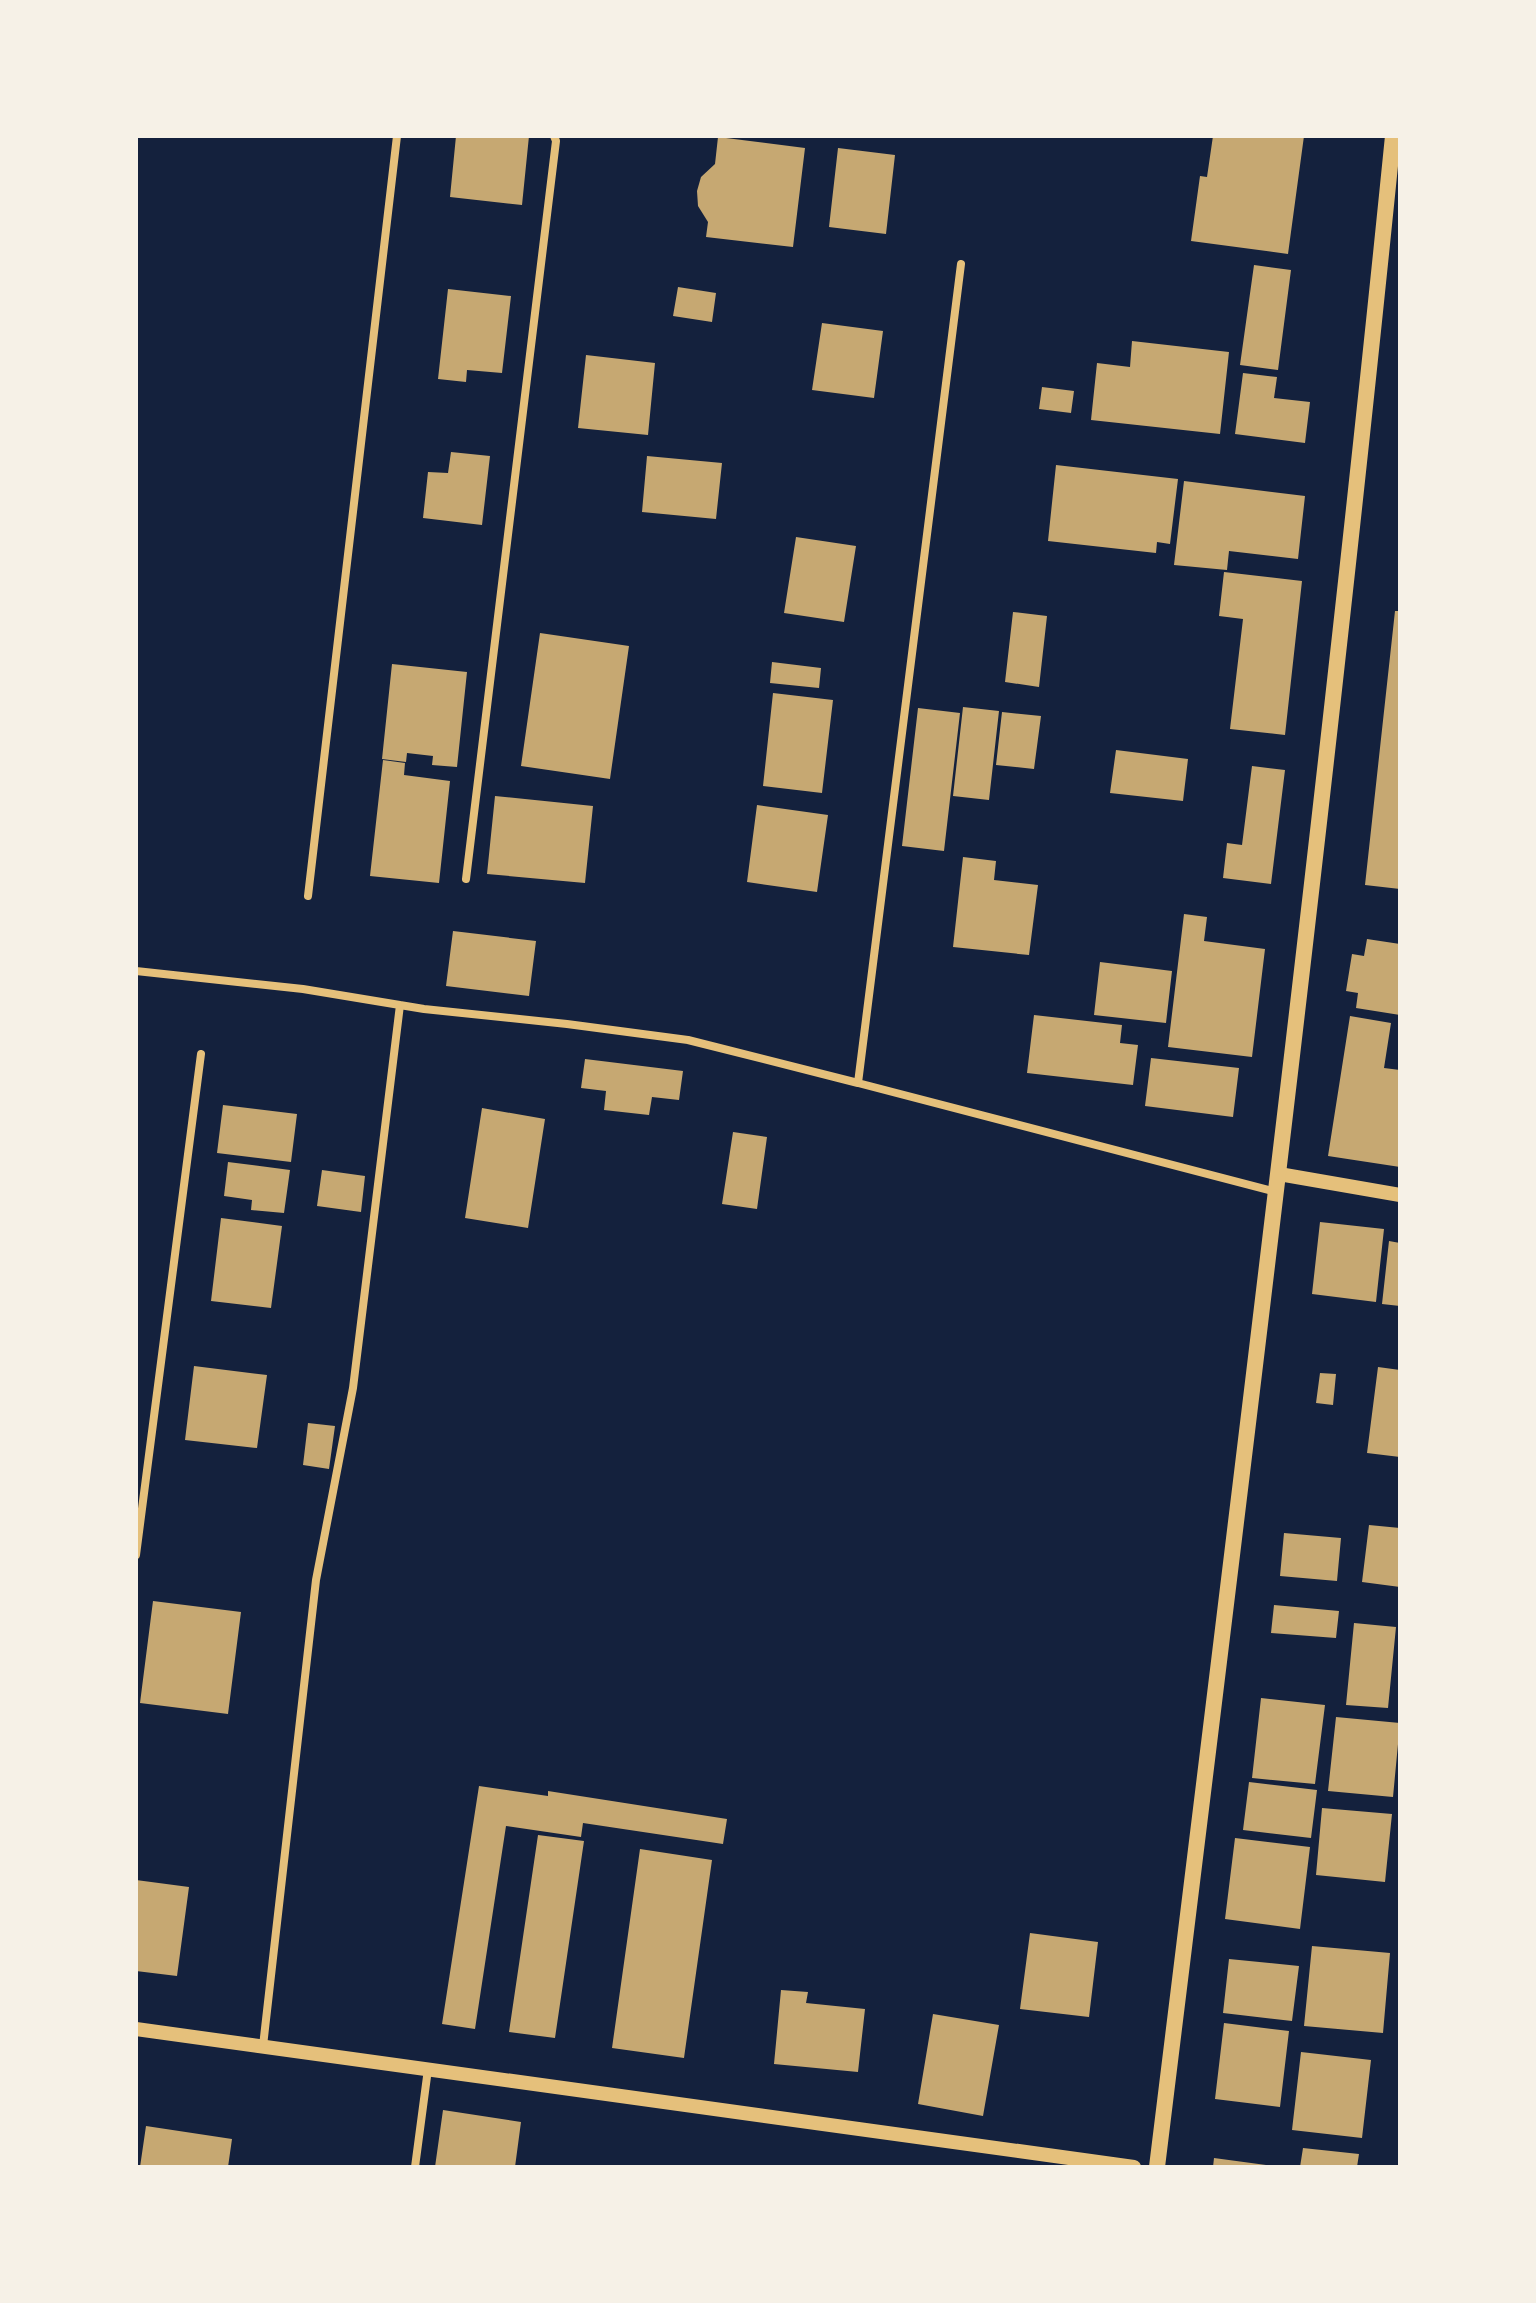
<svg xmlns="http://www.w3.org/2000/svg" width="1536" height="2303" font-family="'Titillium Web',sans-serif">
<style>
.building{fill:#c6a872}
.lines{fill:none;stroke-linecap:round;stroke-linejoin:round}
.minor{stroke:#e5c07b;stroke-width:8}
.tertiary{stroke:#e5c07b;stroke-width:14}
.secondary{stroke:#e5c07b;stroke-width:16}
</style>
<rect width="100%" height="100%" fill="#14213d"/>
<path class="building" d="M456 136H529L522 205 450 197Z
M1213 136H1304L1288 254 1191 241 1200 176 1207 177Z
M718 137 805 148 793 247 706 237 708 222 698 206 697 191 701 177 715 164Z
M838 148 895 155 886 234 829 227Z
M1254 265 1291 270 1278 370 1240 365Z
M678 287 716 293 712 322 673 316Z
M448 289 511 296 502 373 467 370 466 382 438 379Z
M822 323 883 331 874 398 812 390Z
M1132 341 1229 352 1220 434 1091 420 1097 363 1130 367Z
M586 355 655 363 648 435 578 428Z
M1243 373 1277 377 1274 398 1310 402 1305 443 1235 434Z
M1042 387 1074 391 1071 413 1039 409Z
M451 452 490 456 482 525 423 518 428 472 448 473Z
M647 456 722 463 716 519 642 512Z
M1056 465 1178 479 1170 544 1157 542 1156 553 1048 541Z
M1184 481 1305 496 1298 559 1229 551 1227 570 1174 565Z
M796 537 856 546 844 622 784 613Z
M1224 572 1302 581 1285 735 1230 729 1243 619 1219 616Z
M1395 611H1400V889L1365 885Z
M1013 612 1047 616 1039 687 1005 682Z
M540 633 629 646 610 779 521 766Z
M772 662 821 668 819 688 770 683Z
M392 664 467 672 457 767 432 765 433 756 407 753 406 762 382 759Z
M773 693 833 700 822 793 763 786Z
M963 707 999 711 989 800 953 796Z
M918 708 960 713 944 851 902 846Z
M1002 712 1041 716 1034 769 996 765Z
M1116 750 1188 759 1183 801 1110 793Z
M383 760 405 763 404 775 450 781 439 883 370 876Z
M1252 766 1285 770 1271 884 1223 878 1227 843 1242 845Z
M495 796 593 806 585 883 487 874Z
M757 805 828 815 817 892 747 882Z
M963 857 996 861 994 880 1038 885 1029 955 953 947Z
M1184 914 1207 917 1204 941 1265 949 1252 1057 1168 1047Z
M453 931 536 941 529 996 446 986Z
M1367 939 1400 944V1015L1356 1008 1358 993 1346 991 1352 954 1364 956Z
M1100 962 1172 971 1166 1023 1094 1015Z
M1034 1015 1122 1025 1120 1043 1138 1045 1133 1085 1027 1073Z
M1350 1016 1391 1023 1384 1068 1400 1070V1167L1328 1156Z
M1151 1058 1239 1068 1233 1117 1145 1106Z
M585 1059 683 1071 679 1100 652 1097 649 1115 604 1110 606 1091 581 1088Z
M223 1105 297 1114 291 1162 217 1153Z
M482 1108 545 1119 528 1228 465 1218Z
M733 1132 767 1137 757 1209 722 1204Z
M228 1162 290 1170 284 1213 251 1210 252 1200 224 1196Z
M322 1170 365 1176 361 1212 317 1206Z
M221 1218 282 1226 271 1308 211 1301Z
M1320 1222 1384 1229 1376 1302 1312 1294Z
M1389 1241 1400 1243V1306L1382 1304Z
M194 1366 267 1375 257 1448 185 1440Z
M1378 1367 1400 1370V1457L1367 1453Z
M1320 1373 1336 1374 1333 1405 1316 1403Z
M308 1423 335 1426 329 1469 303 1465Z
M1369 1525 1400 1528V1587L1362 1582Z
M1284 1533 1341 1538 1337 1581 1280 1576Z
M153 1601 241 1612 228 1714 140 1703Z
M1274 1605 1339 1611 1336 1638 1271 1633Z
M1354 1623 1396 1627 1388 1708 1346 1705Z
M1261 1698 1325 1705 1315 1784 1252 1778Z
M1336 1717 1400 1723 1393 1797 1328 1791Z
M1249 1782 1317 1790 1311 1838 1243 1830Z
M479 1786 548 1796V1791L727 1819 723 1844 583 1823 581 1837 506 1826 475 2029 442 2024Z
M1322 1808 1392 1814 1385 1882 1316 1875Z
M538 1835 584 1841 555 2038 509 2032Z
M1235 1838 1310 1847 1300 1929 1225 1919Z
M640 1849 712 1860 684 2058 612 2048Z
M136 1880 189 1887 177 1976 136 1971Z
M1030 1933 1098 1942 1089 2017 1020 2009Z
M1312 1946 1390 1953 1383 2033 1304 2026Z
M1229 1959 1299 1966 1292 2021 1223 2013Z
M781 1990 808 1992 806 2003 865 2009 858 2072 774 2064Z
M933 2014 999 2025 983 2116 918 2104Z
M1224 2023 1289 2031 1280 2107 1215 2099Z
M1301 2052 1371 2060 1362 2138 1292 2130Z
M443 2110 521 2122 515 2167H435Z
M146 2126 232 2139 228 2167H140Z
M1303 2148 1359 2154 1357 2167H1300Z
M1214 2158 1266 2165V2167H1213Z"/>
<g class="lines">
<path class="minor" d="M961 264 858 1083 1276 1192
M466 879 556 141 554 136
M308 896 397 136
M136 971 303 989 424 1009 567 1024 688 1040 858 1083
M136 1555 201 1054
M263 2046 316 1580 353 1388 400 1005
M415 2167 428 2069"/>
<path class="tertiary" d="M1279 1174 1400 1195
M136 2029 1134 2167"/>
<path class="secondary" d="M1157 2167C1240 1490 1325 814 1393 136"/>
</g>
<rect width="1536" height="2303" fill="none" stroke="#f6f1e7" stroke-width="276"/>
</svg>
